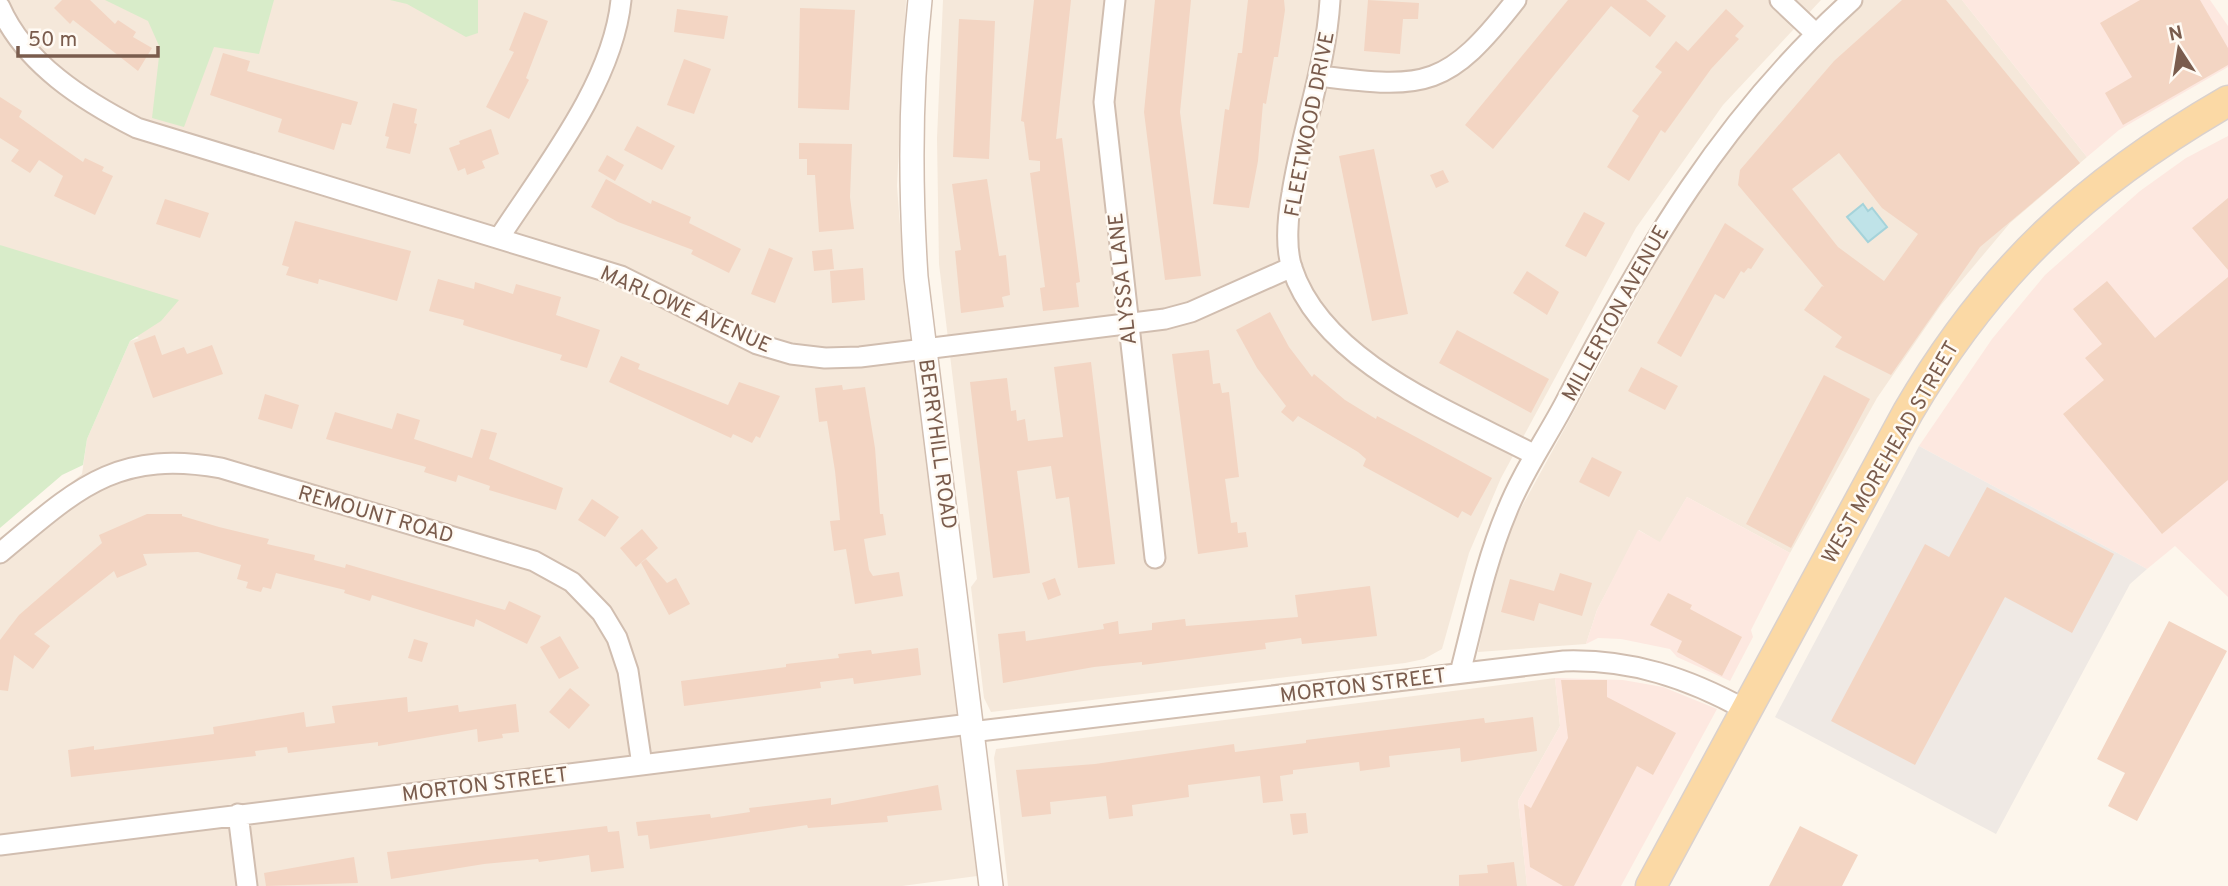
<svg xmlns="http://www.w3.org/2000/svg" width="2228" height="886" font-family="Overpass,sans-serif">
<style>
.residential{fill:#f5e8da}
.commercial{fill:#fde8e0}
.industrial{fill:#efe9e4}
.green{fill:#d8ecc9}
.water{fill:#bfe3e8;stroke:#a5d3da;stroke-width:2}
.building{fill:#f3d5c3;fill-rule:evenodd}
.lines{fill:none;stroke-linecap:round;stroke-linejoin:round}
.minor-casing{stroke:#d1beb0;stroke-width:23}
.tertiary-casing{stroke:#d1beb0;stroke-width:26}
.primary-casing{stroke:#dad1cd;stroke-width:33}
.minor{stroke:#fff;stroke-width:19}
.tertiary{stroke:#fff;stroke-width:23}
.primary{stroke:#fbd9a5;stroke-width:30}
.labels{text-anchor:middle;stroke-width:5;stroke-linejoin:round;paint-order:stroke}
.street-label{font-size:21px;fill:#7a5c4d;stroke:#fffaf3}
</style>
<rect width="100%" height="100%" fill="#fdf6ec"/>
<path class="residential" d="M0 0H906L897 186 901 238 977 876 902 886H0V540L82 474 87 439 130 341 139 338 0 245Z
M943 0H1821L1723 105 1636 228 1501 478 1469 553 1442 649 1424 659 1405 663 991 712 984 698 971 587 977 579 939 264 937 138Z
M1864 0H1962L2087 157 2010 223 1941 305 1877 398 1790 553 1687 497 1660 543 1639 530 1597 610 1586 644 1478 652 1495 568 1514 521 1670 236 1742 130 1799 64Z
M1555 678 1560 726 1518 801 1527 886H1008L994 758 996 749Z"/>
<path class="commercial" d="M1962 0H2210L2228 26V67L2119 130 2087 157Z
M2228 136V597L2175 546 2147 569 1919 446 1992 339 2045 275 2140 191 2186 158Z
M1687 497 1790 553 1751 630 1753 637 1730 681 1677 657 1670 649 1621 639 1598 638 1586 644 1597 610 1638 530 1660 542Z
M1555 678 1623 680 1663 687 1717 709 1621 886H1527L1518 801 1560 726Z"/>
<path class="industrial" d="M1919 446 2147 569 2130 584 1996 834 1775 717Z"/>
<path class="green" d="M105 0H274L259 54 214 47 184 127 152 118 160 48 148 21Z
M390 0H478V33L466 37 407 4Z
M0 245 179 300 161 321 130 341 87 439 83 465 62 475 0 528Z"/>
<path class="water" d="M1863 204 1868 211 1872 208 1887 227 1868 242 1847 217Z"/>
<path class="building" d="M62 0H90L115 24 118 20 136 32 133 37 152 48 138 71 73 20 70 24 54 8Z
M1034 0H1071L1056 139 1062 138 1080 282 1076 283 1079 307 1043 311 1040 288 1045 287 1030 173 1040 171V161L1029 160 1024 122 1021 121Z
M1155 0H1191L1180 112 1201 276 1165 280 1144 112Z
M1248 0H1284L1285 10 1278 57H1274L1266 104 1263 103 1258 161 1249 208 1213 204 1225 109 1229 110 1238 53H1242Z
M1368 0 1419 3 1418 19H1403L1400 54 1364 51Z
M1568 0H1646L1666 16 1650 37 1611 6 1493 149 1465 125Z
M1902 0H1946L2080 163 1980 247 1891 375 1835 347 1842 337 1804 310 1822 286 1824 287 1738 185 1740 170 1834 61ZM1839 153 1882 208 1918 234 1884 281 1838 247 1792 189Z
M2140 0H2200L2228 48V65L2123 125 2105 93 2132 77 2100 23Z
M800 8 855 10 849 110 798 108Z
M677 9 728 16 724 39 674 32Z
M1726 9 1744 26 1735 36 1739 39 1711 69 1665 133 1661 130 1629 181 1607 167 1639 116 1632 111 1662 72 1655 67 1676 41 1688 51Z
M524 12 548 21 526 78 529 80 509 119 486 107 514 52 509 50Z
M959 19 995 21 989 159 953 157Z
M223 53 250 61 247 71 358 102 351 125 342 123 334 150 278 132 282 119 210 95Z
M684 59 711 69 694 114 667 105Z
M0 97 22 111 19 117 54 142 83 162 85 158 104 167 102 171 113 176 95 215 54 196 63 176 39 160 30 173 11 161 19 150 0 138Z
M393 103 417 109 414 123 417 124 410 154 386 148 389 137 385 136Z
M637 126 675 146 662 170 624 150Z
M491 129 499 154 482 161 485 168 467 175 465 168 458 171 449 148 460 144 459 141Z
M799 143 852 144 850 197 854 229 819 232 815 175H807V159H799Z
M1374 149 1408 314 1372 321 1339 156Z
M607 155 624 165 615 181 598 171Z
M1443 170 1449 182 1436 188 1430 175Z
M606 179 651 204 652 200 691 217 689 223 741 249 729 273 691 254 693 250 618 222 591 207Z
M987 179 999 256 1006 255 1010 295 1002 297 1004 307 961 313 955 251 961 250 952 184Z
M2228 198V270L2192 228Z
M165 199 209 213 200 238 156 224Z
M1584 212 1605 223 1586 257 1565 246Z
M295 221 411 251 397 301 319 279 318 284 286 275 289 267 282 265Z
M1725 223 1764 249 1751 269 1748 268 1744 273 1741 271 1724 299 1715 294 1681 357 1657 343Z
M769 248 793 258 775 303 751 294Z
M832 249 834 269 814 271 812 251Z
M863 268 865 300 832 303 830 271Z
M1527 271 1559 292 1547 315 1513 293Z
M2228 277V480L2162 534 2063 414 2104 380 2085 358 2102 344 2073 309 2107 281 2155 338Z
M438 279 474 289 475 282 513 294 516 284 561 297 556 315 600 330 587 368 560 360 562 355 463 325 464 320 429 311Z
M1270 312 1289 347 1312 377 1314 374 1345 400 1376 419 1377 416 1492 478 1471 516 1462 511 1458 518 1424 499 1363 466 1366 459 1358 452 1298 416 1293 422 1281 412 1286 406 1257 368 1236 330Z
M1457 330 1549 379 1531 413 1439 363Z
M155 335 162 355 184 347 187 354 212 345 223 374 153 398 134 343Z
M1209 350 1213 384 1220 383 1222 393 1229 392 1239 477 1225 479 1231 523 1237 522 1238 533 1246 532 1248 547 1198 554 1172 354Z
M621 356 640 364 638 369 728 405 739 382 780 396 760 438 756 436 752 443 733 434 731 438 609 382Z
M1091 362 1115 564 1078 568 1069 497 1056 499 1051 466 1017 471 1030 573 993 578 970 382 1007 378 1011 411 1016 410 1017 421 1025 419 1028 441 1063 437 1054 367Z
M1641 367 1678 386 1665 410 1628 391Z
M1824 375 1870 399 1791 548 1746 524Z
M842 385 843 390 865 387 875 448 880 514H883L886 535 864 539 869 570 873 576 899 572 903 596 855 604 846 549 834 551 830 521 840 520 835 471 827 421 819 422 815 388Z
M265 394 299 405 292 429 258 419Z
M335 412 392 429 397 413 420 420 414 439 472 458 481 429 497 433 489 459 563 488 556 510 489 490 490 486 458 475 456 482 424 472 426 467 326 439Z
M1592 457 1622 472 1609 497 1579 482Z
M1987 487 2114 554 2072 633 2005 597 1915 765 1831 721 1925 544 1949 557Z
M592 499 619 517 605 537 578 520Z
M147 514H182V516L219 527 269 539 267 544 315 555 314 560 345 568 346 564 505 610 509 601 541 616 527 644 476 619 474 627 372 595 370 601 344 593 345 590 276 573 271 589 263 587 261 592 246 588 248 582 237 579 241 565 198 552 143 554 147 565 117 578 114 571 34 634 50 646 33 669 14 655 8 691 0 690V640L19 615 102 543 99 535Z
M642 529 658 548 636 567 620 548Z
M646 559 667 583 676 578 690 604 669 615 641 563Z
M1560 573 1592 583 1582 616 1539 603 1534 621 1501 612 1510 579 1554 591Z
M1055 578 1061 595 1048 600 1042 583Z
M1370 586 1377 636 1302 644 1301 638 1265 643 1266 649 1142 665V662L1094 667 1003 683 998 634 1025 631 1026 641 1104 629 1103 624 1118 621 1119 634 1152 630V623L1185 619 1186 626 1298 617 1295 595Z
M1668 593 1692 605 1690 609 1742 637 1722 676 1677 652 1682 641 1650 625Z
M2169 621 2227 651 2137 821 2108 806 2125 773 2097 759Z
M560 636 579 668 559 679 540 647Z
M414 639 428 643 422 662 408 658Z
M918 648 921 675 854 684 853 678 820 682 821 688 684 706 681 681 786 667V664L839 658 838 654 871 650 872 654Z
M1561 680H1607V697L1676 733 1653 775 1637 766 1574 886H1563L1530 867 1524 804 1531 808 1568 738Z
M570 688 590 705 569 729 549 712Z
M407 697 408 712 458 705 459 712 516 704 519 732 502 734 503 738 478 742 477 729 378 746V742L288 753 287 747 255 751 256 756 71 777 68 750 94 746V750L214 734 213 727 304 712 306 727 335 723 332 706Z
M1533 717 1537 751 1461 762 1460 748 1389 756 1390 767 1360 771 1359 762 1293 770V774L1280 776 1283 801 1263 803 1260 776 1188 785 1189 797 1132 805 1133 816 1109 819 1106 796 1050 802 1051 814 1022 817 1016 770 1095 764 1234 744 1235 752 1306 743V740L1484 718 1485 723Z
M938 785 942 810 887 816 888 822 808 828 807 825 650 849 648 835 638 836 636 822 710 814 711 818 750 812 749 808 831 798V805Z
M1306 813 1308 833 1293 835 1290 814Z
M607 826 608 832 619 831 624 868 591 872 589 855 539 862 538 859 484 864 391 879 387 852Z
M1800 826 1858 855 1842 886H1769Z
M354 857 358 883 266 886 264 873Z
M1514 862 1517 886H1459V875L1488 873 1487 865Z"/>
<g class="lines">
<defs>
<path id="minor" d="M1115 0 1104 102 1155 558
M1330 0C1326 67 1302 128 1292 193 1288 215 1285 247 1292 268 1323 363 1453 412 1535 455
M1780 0 1815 33
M0 7C25 64 84 101 137 128L621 276 757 344 791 354 825 358 860 357 1165 319 1191 312 1292 267
M1320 76C1427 90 1448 87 1516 0
M499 238C544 169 613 83 621 0
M0 553C76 490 115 449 221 468L534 561 572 582 602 613 617 638 628 671 642 765
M1460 673C1474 619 1485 563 1507 511 1522 473 1546 439 1565 403 1644 251 1723 116 1852 0
M971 732 1564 661C1631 659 1688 678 1746 710
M238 814 247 886
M0 845 970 724"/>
<path id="tertiary" d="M920 0C910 92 910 185 916 277L991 886"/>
<path id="primary" d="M1651 886 1908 412C1991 270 2086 183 2228 101"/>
</defs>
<use href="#minor" class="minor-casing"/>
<use href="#tertiary" class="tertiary-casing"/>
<use href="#primary" class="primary-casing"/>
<use href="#minor" class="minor"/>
<use href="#tertiary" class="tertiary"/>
<use href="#primary" class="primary"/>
</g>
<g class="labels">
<g class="street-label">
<text transform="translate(1309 124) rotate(-79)" y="7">FLEETWOOD DRIVE</text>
<text transform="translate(1122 279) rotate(-96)" y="7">ALYSSA LANE</text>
<text transform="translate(686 309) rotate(24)" y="7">MARLOWE AVENUE</text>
<text transform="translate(1615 313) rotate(-61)" y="7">MILLERTON AVENUE</text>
<text transform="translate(938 444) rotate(82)" y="7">BERRYHILL ROAD</text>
<text transform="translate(1890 452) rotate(-60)" y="7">WEST MOREHEAD STREET</text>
<text transform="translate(376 514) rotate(16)" y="7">REMOUNT ROAD</text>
<text transform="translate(1363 685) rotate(-7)" y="7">MORTON STREET</text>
<text transform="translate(485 784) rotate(-7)" y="7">MORTON STREET</text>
</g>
</g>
<g transform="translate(2179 49) rotate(348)" stroke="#fffaf3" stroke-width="5" paint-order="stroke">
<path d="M0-5L12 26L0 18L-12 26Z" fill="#7a5c4d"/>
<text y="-10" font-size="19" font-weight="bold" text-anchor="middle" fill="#7a5c4d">N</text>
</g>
<path d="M18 46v10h140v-10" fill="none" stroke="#7a5c4d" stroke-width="3.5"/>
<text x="28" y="46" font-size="21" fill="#7a5c4d" stroke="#fffaf3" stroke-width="5" paint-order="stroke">50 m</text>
</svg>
